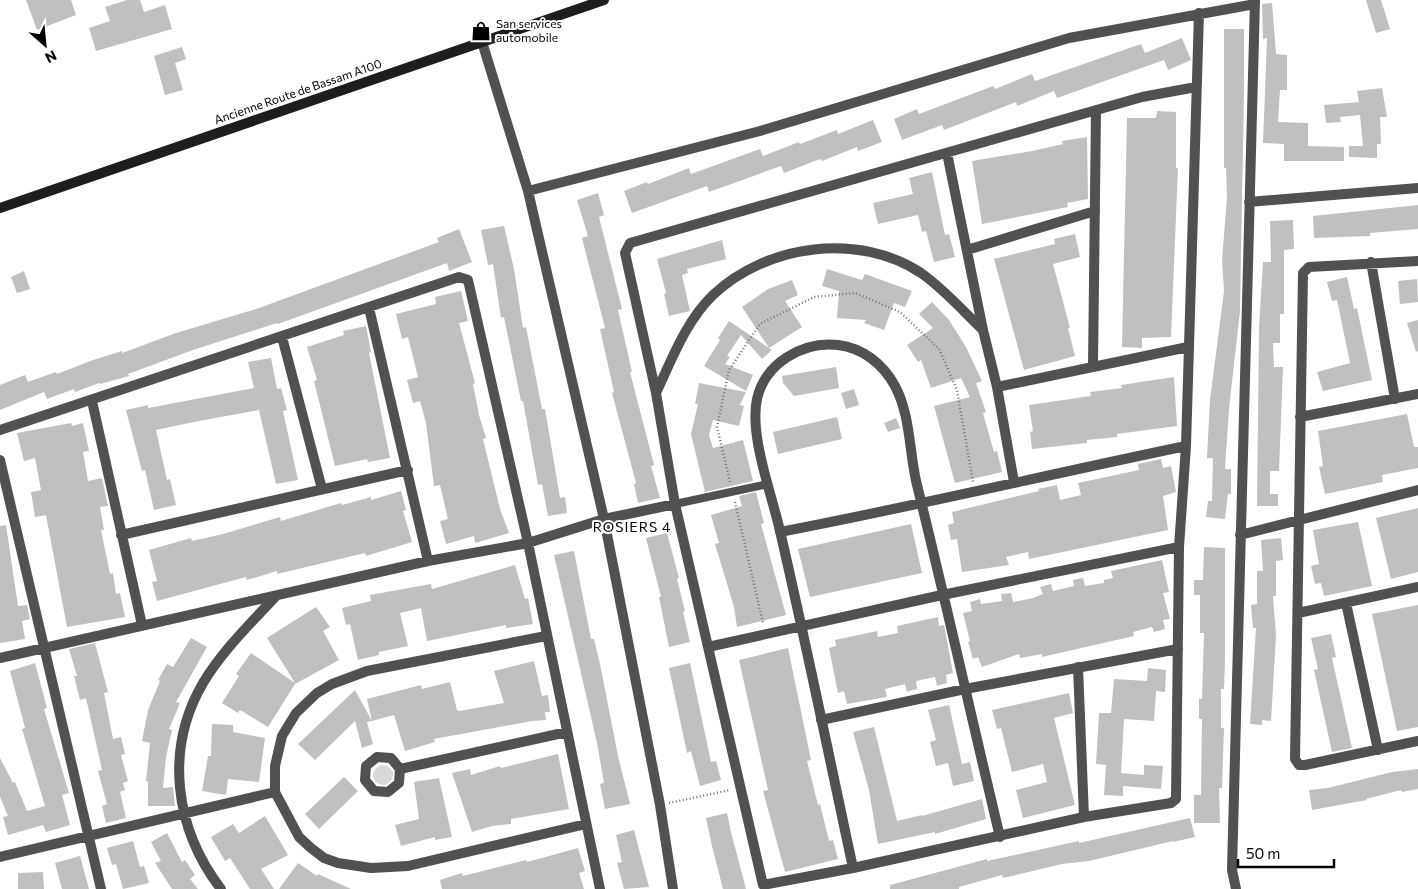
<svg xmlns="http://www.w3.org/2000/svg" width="1418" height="889" font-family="Commissioner,sans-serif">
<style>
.green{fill:#d8d8d8}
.building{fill:#c0c0c0}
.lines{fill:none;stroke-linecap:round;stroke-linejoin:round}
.path{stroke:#737373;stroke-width:2.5;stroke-dasharray:1 2.5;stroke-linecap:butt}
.service{stroke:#515151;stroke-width:8}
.minor{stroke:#515151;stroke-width:10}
.secondary{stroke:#1e1e1e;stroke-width:10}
.labels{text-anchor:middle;stroke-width:4;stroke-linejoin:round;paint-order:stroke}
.poi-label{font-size:12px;fill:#000;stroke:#fff;text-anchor:start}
.street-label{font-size:12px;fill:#000;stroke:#fff}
.neighbourhood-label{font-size:14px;letter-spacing:1px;fill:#000;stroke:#fff}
</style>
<rect width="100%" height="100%" fill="#fff"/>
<path class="green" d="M373 775a10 10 0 1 1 20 0a10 10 0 1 1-20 0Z"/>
<path class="building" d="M26 0H71L76 15 37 30Z
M127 0H140L144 12 165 5 172 29 96 51 89 28 110 21 105 7Z
M1366 0H1381L1390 29 1376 33Z
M1272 3 1276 54 1287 55V90H1280L1278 122 1308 123V146L1344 147V161H1284V144L1263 143 1267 38 1263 39 1262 4Z
M1224 29H1244V93L1240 311 1229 409 1225 469H1231V494H1228L1225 519 1206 517 1208 501H1212L1213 458H1207L1210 400 1224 291 1222 261 1227 197 1226 168H1224Z
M1182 38 1191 60 1168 70 1164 60 1057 98 1054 91 1017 106 1016 102 944 130 942 125 902 140 894 119 917 109 919 114 993 86 995 89 1032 74 1035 81 1141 44 1145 53Z
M182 47 186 59 175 63 183 90 165 95 154 56Z
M1382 88 1387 117H1380L1381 144H1377V158L1349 157V146H1363L1360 115 1340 117 1341 122 1326 123 1324 105 1359 102 1357 91Z
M1157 111 1176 112V168H1178L1171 337 1142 338V348L1122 347 1127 118H1156Z
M873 120 882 142 858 151 857 147 822 161 820 159 784 173 781 166 709 192 707 186 632 213 624 191 647 182 648 184 689 168 691 174 760 149 763 156 799 142 800 144 837 130 838 134Z
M1087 137 1088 199 1067 203 1068 207 982 224 972 161 1032 151 1063 144 1062 141Z
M932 172 945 235 949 234 955 257 934 262 926 231 922 232 918 215 878 224 873 203 913 194 909 178Z
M598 193 604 215 599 217 622 309 618 310 632 372H630L654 465 651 466 660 498 638 503 634 484 636 483 612 393 614 392 600 329 605 328 582 238 588 236 577 200Z
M1418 205V229L1370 233V236L1314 238 1313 216Z
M1293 220 1294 249 1284 250V314H1280V343H1273L1274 367H1283L1279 471H1270V494H1278V506H1257L1259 327 1263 262H1271L1270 221Z
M504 226 514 269 523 328 526 327 542 409H545L560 498 565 497 567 513 548 516 542 484 538 485 523 401H521L504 317 501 318 493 264 488 265 481 230Z
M459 229 472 262 449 271 447 263 278 324 277 323 193 350 128 374 129 376 100 384 99 383 75 392 74 389 47 399 44 392 0 410V385L25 375 28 382 56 372 57 374 93 360 122 351V353L176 333 259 308 439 242 437 238Z
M1075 234 1080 257 1053 264 1070 328H1068L1075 356 1024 370 994 259 1055 244 1054 239Z
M722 240 726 259 687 269 688 273 682 275 690 311 669 316 664 294 666 293 657 259Z
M827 269 862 280 865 274 912 291 905 307 894 303 884 330 864 323 866 320 837 318 839 291 822 286Z
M24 271 30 289 17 293 11 277Z
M1347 277 1354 309 1357 308 1372 380 1323 391 1317 372 1350 363 1337 300 1332 301 1327 282Z
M1417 279 1418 302 1400 304 1398 281Z
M792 280 798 295 785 301 802 327 769 348 742 307 768 289Z
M461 291 468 321 459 323 475 383 473 384 479 415 486 438 483 439 500 509 509 533 475 543 474 536 446 544 440 521 448 519 440 485 434 486 426 423 420 401 413 403 407 380 418 377 408 337 402 339 396 314 436 304 435 297Z
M932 302 949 320 966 347 982 381 976 383 986 412 983 413 994 452 997 451 1002 472 955 483 934 406 970 397 961 378 931 388 921 360 918 362 907 345 933 328 919 314Z
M1418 320V351L1416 352 1407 323Z
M729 321 772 350 762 359 741 335 727 356 730 357 725 364 753 375 746 391 704 366 720 340 718 338Z
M366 326 371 352 369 353 390 458 368 462 367 459 335 466 314 381 317 380 307 347 344 335 343 331Z
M271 358 277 389 281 388 287 410 283 411 298 480 276 484 259 410 194 422 156 430 167 480 170 479 176 505 154 510 145 470 142 471 126 410 148 405V408L254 388 248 362Z
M836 367 839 388 794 396 783 383 782 376Z
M1174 377 1177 426 1117 434V437L1087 440V443L1032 449 1030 432 1033 431 1029 405 1091 396 1090 392 1122 388 1121 385Z
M699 383 746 392 740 405 744 406 739 426 713 420 709 435 713 448 743 440 753 481 705 492 691 434 698 404H695Z
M854 389 859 405 846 409 841 393Z
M1407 414 1414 447H1418V468L1382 475 1383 482 1325 494 1319 467 1323 466 1318 431Z
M837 417 842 439 778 454 773 432Z
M896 418 900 428 888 432 884 423Z
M71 423 72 426 83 423 89 451 83 452 88 481 102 478 108 506 100 507 104 530H101L110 574 113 573 116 594 120 593 125 617 67 627 46 515 35 517 31 492 41 490 35 458 24 461 17 433Z
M1161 459 1163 468 1171 466 1176 492 1163 496 1168 530 1029 559 1028 552 1006 557 1009 565 962 572 957 539 951 540 948 525 954 523 952 512 1039 491 1038 489 1057 485 1060 500 1081 495 1078 483 1139 470 1138 464Z
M401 491 406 510 403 511 412 542 366 556 365 553 277 574V571L247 580 246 577 157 601 152 582 157 581 149 550 191 538 192 541 223 534 280 517 281 521 341 503 342 505 371 497V500Z
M756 492 764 523 761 524 786 615 737 627 734 607 715 544 719 543 711 515 742 506 739 496Z
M1418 508V572L1391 579 1376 518Z
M1358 522 1372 586 1324 596 1321 583 1315 584 1311 566 1319 564 1313 530Z
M911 524 922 573 810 597 798 549Z
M6 525 18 606 27 605 30 619 22 621 25 639 0 643V526Z
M667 533 679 578 677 579 685 611 683 612 690 642 669 647 659 597H661L646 538Z
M1281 538 1283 560 1276 561V596H1273L1276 636 1271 721 1262 720V725L1250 724 1256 628H1253L1251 605 1257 604V571H1263L1261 540Z
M1204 547 1225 548V662L1224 689H1221V728H1224L1222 788H1219L1220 823H1194V795H1201L1202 719H1199V699H1202L1204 633H1200V595H1194V580H1203Z
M574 551 591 639H594L600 664 618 756 630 804 605 809 600 784 604 783 597 743 554 555Z
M1162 560 1169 592 1163 593 1170 619 1163 620 1165 629 1154 632 1152 627 1133 632 1134 636 1042 657V654L1020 658 1019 654 982 667 978 657 973 659 968 642 970 641 963 613 972 611 970 602 980 599 981 604 1002 601 1001 594 1011 593 1013 602 1033 598 1043 594 1040 587 1051 584 1053 591 1074 586 1073 580 1083 578 1085 586 1104 583V580L1113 578 1111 571Z
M515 565 525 599 528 598 533 624 506 628V625L427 641 421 608 400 613 408 646 379 652V655L358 660 350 624 346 625 342 608 371 601 370 595 431 584 432 589Z
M1418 605V727L1397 731 1372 614Z
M316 607 330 627 323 631 339 660 295 684 268 727 240 710 238 713 222 703 239 676 236 674 251 653 295 683 267 638Z
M938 617 939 626 944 625 953 673 946 675 947 683 937 686 935 677 916 681 917 689 907 692 905 684 885 689 887 697 847 704 844 691 838 693 829 648 836 646 835 640 877 631 878 637 898 633 897 626Z
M1331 634 1336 657 1332 658 1352 748 1332 752 1314 670 1318 669 1311 638Z
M191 638 207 647 176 702 180 703 169 729 172 730 166 757 163 788 173 787 175 806H148V781H146L150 743 142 741 148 710 160 681 158 680 167 664 173 667Z
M95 643 108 692 104 693 113 739 121 737 125 754 121 755 128 781 123 783 125 790 120 792 126 818 106 823 102 806 107 804 98 771 102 770 86 698 80 700 74 676H77L69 649Z
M788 648 811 760 807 761 818 805 820 804 829 841 833 840 838 859 785 872 763 791 768 790 739 660Z
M534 661 542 696 548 695 550 712H545L546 720 532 721 434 739 435 742 405 751 394 715 372 721 367 699 421 685 422 689 450 682 457 710 459 711 504 703 494 671Z
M35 663 47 708 44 709 69 793 62 795 70 825 46 832 43 825 8 835 3 817 8 816 0 797V758L13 783 15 782 27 811 45 806 22 729 25 728 10 671Z
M690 663 711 762 716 761 721 780 700 786 691 751 687 753 669 668Z
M1148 668 1166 670 1165 692 1156 691 1154 721 1124 719 1121 773 1144 775V765L1163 766 1161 789 1123 786V796L1104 795 1106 765 1096 764 1099 713H1111L1114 679 1147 681Z
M355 690 372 721 367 722 373 744 362 748 355 721 315 760 298 744Z
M1069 693 1073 713 1054 718 1075 805 1023 818 1016 790 1047 782 1043 764 1012 772 1001 728 997 729 992 710Z
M949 705 962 764 970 762 974 781 953 786 948 763 936 766 930 742 936 740 928 710Z
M212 724 233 725V732L265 738 259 782 228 779 226 795 202 791 208 756H211Z
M874 727 897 821 922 815V816L982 799 986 819 935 834V832L878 844 869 790 853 732Z
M558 754 569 809 511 819V824L492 826 472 832 452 773 470 769 471 775 500 766 501 768Z
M1418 769V789L1402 792 1401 790 1366 799 1367 800 1312 810 1309 790 1328 788 1392 772Z
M344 777 358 791 319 829 305 814Z
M439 778 452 837 435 840V837L401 846 395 825 419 819 414 782Z
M727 813 731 832 746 889H723L712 846 706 818Z
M265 816 288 855 261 869 274 889H250L230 858 225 861 211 837 233 824 239 833Z
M1190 818 1195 837 1173 842V841L1089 861 1062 864 1003 878 1002 875 959 887V889H890V885L987 859V861L1079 841V843Z
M634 830 649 887 624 889 617 863 622 862 616 835Z
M167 833 182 862 185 860 195 875 190 879 198 889H172L155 863 161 861 151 842Z
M133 841 140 867 144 866 149 883 123 889 116 864 112 865 107 848Z
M578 848 585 871 579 873 584 889H442L440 880 462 873 463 876 526 860 527 862Z
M80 856 89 889H62L55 863Z
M298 863 317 876 318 874 351 889H279Z
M43 872 44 889H18V873Z"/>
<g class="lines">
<path class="path" d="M730 482 717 427 729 370 760 324 814 297 855 293 900 312 939 349 957 390 973 482
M735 502 763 623
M669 803 730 790"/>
<path class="service" d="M675 504 768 484"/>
<path class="minor" d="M482 42 528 191 604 519 660 805 673 889
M1196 87 1142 97 630 243 625 253 656 393 675 504 763 885 853 868 1084 817 1171 803 1176 799 1179 547 1186 446 1199 13
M947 153 983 330 997 387 1014 482
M528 191 760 131 1069 38 1255 4
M1249 202 1418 188
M967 250 1095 211
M1418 261 1309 267 1303 273 1295 759 1299 765H1305L1418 741
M1371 262 1395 399
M369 308 428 561
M282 337 322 489
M1093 366 1096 110
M997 387 1188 347
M656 393C672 359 686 321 713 295 767 244 859 232 921 273 944 289 963 311 983 330
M92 401 142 625
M1300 417 1418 394
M0 430 459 277 468 280 528 543 600 889
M0 460 101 889
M780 532C916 506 1051 474 1186 446
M121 535 408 470
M1240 535 1418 490
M1346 603 1378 750
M1298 613 1418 587
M546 636 367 671 332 684 317 693 296 713 282 736 275 766V792L299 837 311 848 324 858 338 863 371 868 408 866 586 824
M708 647 942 595 1179 547
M0 658 428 561 528 543 604 519 675 504
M1078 667 1084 817
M821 720 965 689 1178 649
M400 769 399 783 388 792 374 791 365 780 366 766 377 757 391 758 400 769 567 732
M0 857 275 792
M853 868C829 756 806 643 780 531 772 495 749 435 757 399 765 363 803 341 838 345 863 348 883 364 895 386 911 416 909 453 917 485 946 602 972 720 1000 837
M221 889C175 829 164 750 203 683 222 651 251 623 276 596
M1236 889 1232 870 1255 0"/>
<path class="secondary" d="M0 208 604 0"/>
</g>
<defs>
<symbol id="shop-bare" viewBox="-9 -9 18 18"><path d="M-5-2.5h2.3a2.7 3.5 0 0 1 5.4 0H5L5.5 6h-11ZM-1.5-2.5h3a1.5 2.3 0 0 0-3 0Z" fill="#000" stroke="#fff" stroke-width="2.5" paint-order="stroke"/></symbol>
</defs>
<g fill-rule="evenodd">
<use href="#shop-bare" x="467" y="17" width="28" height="28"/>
</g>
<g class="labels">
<g class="poi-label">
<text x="496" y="28">San services<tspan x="496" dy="14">automobile</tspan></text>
</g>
<g class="street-label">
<text transform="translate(298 92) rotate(-19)" y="4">Ancienne Route de Bassam A100</text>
</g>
<g class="neighbourhood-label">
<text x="632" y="532">ROSIERS 4</text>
</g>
</g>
<g transform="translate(45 45) rotate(153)" stroke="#ffffff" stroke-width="4" paint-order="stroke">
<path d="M0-4L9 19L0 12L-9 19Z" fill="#000000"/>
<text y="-8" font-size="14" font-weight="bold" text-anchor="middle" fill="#000000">N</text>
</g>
<path d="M1238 859v8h96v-8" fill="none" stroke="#000000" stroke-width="2.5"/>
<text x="1246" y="859" font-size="15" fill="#000000" stroke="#ffffff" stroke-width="4" paint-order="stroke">50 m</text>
</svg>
